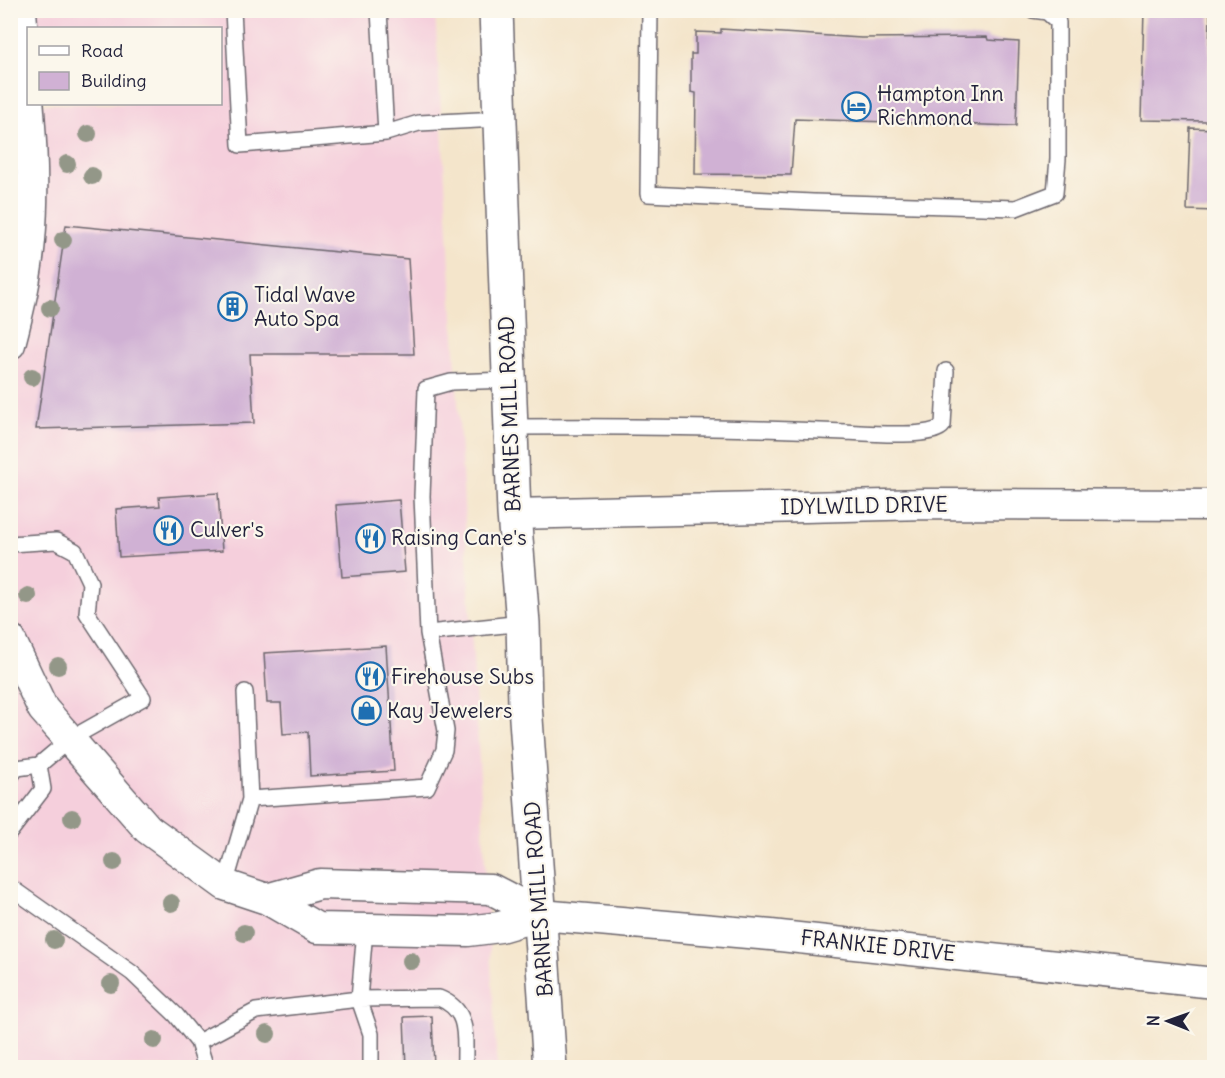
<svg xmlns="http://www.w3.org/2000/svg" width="1225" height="1078" font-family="Delius,sans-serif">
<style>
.built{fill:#f5cfdc;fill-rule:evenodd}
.building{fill:#d0b1d4}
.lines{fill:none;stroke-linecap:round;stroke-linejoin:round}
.service-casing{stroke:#6c666d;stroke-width:18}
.minor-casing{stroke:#6c666d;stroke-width:33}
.tertiary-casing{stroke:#6c666d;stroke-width:36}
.service{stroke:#fff;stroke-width:15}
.minor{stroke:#fff;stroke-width:30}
.tertiary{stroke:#fff;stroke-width:33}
.tree{fill:#939788}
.labels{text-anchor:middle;stroke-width:4.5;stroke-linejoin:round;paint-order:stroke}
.poi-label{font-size:21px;fill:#22223b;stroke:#fbf7ec;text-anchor:start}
.street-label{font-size:21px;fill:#22223b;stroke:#fbf7ec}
</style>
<rect width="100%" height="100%" fill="#fbf7ec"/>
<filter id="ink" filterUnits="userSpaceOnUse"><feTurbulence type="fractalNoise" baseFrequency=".0167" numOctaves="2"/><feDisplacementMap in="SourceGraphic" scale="12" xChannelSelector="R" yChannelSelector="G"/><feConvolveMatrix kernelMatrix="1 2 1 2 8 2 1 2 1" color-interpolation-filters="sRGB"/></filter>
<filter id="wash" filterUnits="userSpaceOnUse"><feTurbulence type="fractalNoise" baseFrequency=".008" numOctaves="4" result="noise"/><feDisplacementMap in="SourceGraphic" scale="24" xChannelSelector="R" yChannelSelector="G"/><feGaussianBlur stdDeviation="1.35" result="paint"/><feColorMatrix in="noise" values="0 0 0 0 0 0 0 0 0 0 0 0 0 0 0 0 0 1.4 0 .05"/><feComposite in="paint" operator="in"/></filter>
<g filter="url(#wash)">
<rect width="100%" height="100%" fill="#f4e5cb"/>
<path class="built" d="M10 11H435L497 1067H11ZM28 28H220V104H28Z"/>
<g id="blocks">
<path class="building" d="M1144 10H1210L1208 121 1141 120Z
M721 29 861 38 987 37 988 40 1019 42 1016 126 795 119 791 175 695 174 696 93 691 92V54H696V32L721 33Z
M1190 128 1215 129V211L1187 210Z
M66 225 408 259 414 354H250L254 423 36 429Z
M218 493 222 551 119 557 116 509 160 506 159 497Z
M399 500 405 572 342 577 336 505Z
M386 646 394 771 310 776 308 732 283 734 281 703H267L264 653Z
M432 1016 434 1068H406L404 1017Z"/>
</g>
</g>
<g filter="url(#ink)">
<use href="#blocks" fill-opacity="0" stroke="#6c666d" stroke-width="1.5"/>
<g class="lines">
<defs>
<path id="service" d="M233 10 240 145 386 133 419 123 499 119
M379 10 386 133
M650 10 648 194 813 202 1016 208 1055 193 1058 159V22L1047 12 1033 10
M510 427C622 426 734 427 845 432 863 433 935 439 943 425L946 371
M10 544 56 541 75 551 90 583 87 613 143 698 70 739 39 765 17 768 10 777
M428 633 422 496 426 389 451 382 508 380
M245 692 250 799
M10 832 43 789 39 765
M225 885 250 799 427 787 444 750 446 731 428 633 523 623
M10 887 132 973 176 1015 198 1042 206 1068
M365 930 359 999 439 998C471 1011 464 1037 465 1068
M198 1042 256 1011 359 999 371 1034V1068"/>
<path id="minor" d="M10 344C19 309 27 276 30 240 37 164 26 86 21 10
M514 514 926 504 1214 505
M10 639 43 709 148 829 225 885 267 899 317 928 468 931 500 927 541 915 491 889 320 884 267 899
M541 915 771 935 1214 983"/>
<path id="tertiary" d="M496 10 514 514 523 623 525 704 550 1068"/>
</defs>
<use href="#service" class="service-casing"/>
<use href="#minor" class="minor-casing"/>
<use href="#tertiary" class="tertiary-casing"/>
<use href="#service" class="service"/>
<use href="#minor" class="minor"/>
<use href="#tertiary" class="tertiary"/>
</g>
<g class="tree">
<circle cx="88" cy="134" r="9"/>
<circle cx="67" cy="164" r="9"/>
<circle cx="92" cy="176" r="9"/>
<circle cx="63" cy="240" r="9"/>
<circle cx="50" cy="308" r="9"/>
<circle cx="32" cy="377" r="9"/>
<circle cx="28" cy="596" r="9"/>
<circle cx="58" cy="666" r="9"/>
<circle cx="72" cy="818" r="9"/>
<circle cx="114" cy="862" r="9"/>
<circle cx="171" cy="903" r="9"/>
<circle cx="244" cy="933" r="9"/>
<circle cx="54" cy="940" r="9"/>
<circle cx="411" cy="961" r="9"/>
<circle cx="111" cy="984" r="9"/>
<circle cx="267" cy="1034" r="9"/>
<circle cx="154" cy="1040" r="9"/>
</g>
</g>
<defs>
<symbol id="hotel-ring" viewBox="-11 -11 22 22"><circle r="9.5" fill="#fbf7ec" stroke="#1f6fb2" stroke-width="1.5"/><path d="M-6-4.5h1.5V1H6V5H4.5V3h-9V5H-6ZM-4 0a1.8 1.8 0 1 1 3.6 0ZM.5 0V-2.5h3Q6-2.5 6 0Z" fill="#1f6fb2"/></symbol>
<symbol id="building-ring" viewBox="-11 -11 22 22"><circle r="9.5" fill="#fbf7ec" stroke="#1f6fb2" stroke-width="1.5"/><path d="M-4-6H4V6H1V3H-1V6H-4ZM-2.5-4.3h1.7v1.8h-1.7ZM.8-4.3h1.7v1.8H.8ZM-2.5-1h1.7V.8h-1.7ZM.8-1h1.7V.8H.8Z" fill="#1f6fb2"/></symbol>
<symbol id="restaurant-ring" viewBox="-11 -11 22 22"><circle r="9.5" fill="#fbf7ec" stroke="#1f6fb2" stroke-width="1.5"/><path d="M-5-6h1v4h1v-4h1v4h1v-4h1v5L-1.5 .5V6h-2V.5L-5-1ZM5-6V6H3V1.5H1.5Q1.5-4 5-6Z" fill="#1f6fb2"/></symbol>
<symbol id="shop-ring" viewBox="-11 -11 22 22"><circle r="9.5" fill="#fbf7ec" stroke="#1f6fb2" stroke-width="1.5"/><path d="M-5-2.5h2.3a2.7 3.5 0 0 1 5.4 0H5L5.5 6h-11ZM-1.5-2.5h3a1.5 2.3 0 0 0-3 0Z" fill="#1f6fb2"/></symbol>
</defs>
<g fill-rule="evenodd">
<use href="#hotel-ring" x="840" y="90" width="33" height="33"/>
<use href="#building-ring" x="216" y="290" width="33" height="33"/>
<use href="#restaurant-ring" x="152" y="514" width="33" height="33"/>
<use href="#restaurant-ring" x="354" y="522" width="33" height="33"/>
<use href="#restaurant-ring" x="354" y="660" width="33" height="33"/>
<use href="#shop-ring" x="350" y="694" width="33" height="33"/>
</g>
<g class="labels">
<g class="poi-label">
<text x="877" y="101">Hampton Inn<tspan x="877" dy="24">Richmond</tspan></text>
<text x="254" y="302">Tidal Wave<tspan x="254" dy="24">Auto Spa</tspan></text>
<text x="190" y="537">Culver's</text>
<text x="391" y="545">Raising Cane's</text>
<text x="391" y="684">Firehouse Subs</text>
<text x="387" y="718">Kay Jewelers</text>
</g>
<g class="street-label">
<text transform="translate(510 414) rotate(-92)" y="7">BARNES MILL ROAD</text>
<text transform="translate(864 506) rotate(-1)" y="7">IDYLWILD DRIVE</text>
<text transform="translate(539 899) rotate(-94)" y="7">BARNES MILL ROAD</text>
<text transform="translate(878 946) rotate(6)" y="7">FRANKIE DRIVE</text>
</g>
</g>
<rect width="1225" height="1078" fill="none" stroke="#fbf7ec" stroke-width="36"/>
<rect x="27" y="27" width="195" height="78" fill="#fbf7ec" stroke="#a4a2a5" stroke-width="1.5"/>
<rect x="39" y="46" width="30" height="9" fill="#ffffff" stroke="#a4a2a5" stroke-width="1.5"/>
<text x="81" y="57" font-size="18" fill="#22223b">Road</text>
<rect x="39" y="72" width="30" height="18" fill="#d0b1d4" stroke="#a4a2a5" stroke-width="1.5"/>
<text x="81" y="87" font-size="18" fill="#22223b">Building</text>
<g transform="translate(1168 1021) rotate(271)" stroke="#fbf7ec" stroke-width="4.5" paint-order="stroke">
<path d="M0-4.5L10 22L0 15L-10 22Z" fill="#22223b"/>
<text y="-9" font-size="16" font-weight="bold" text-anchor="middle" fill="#22223b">N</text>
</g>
</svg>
